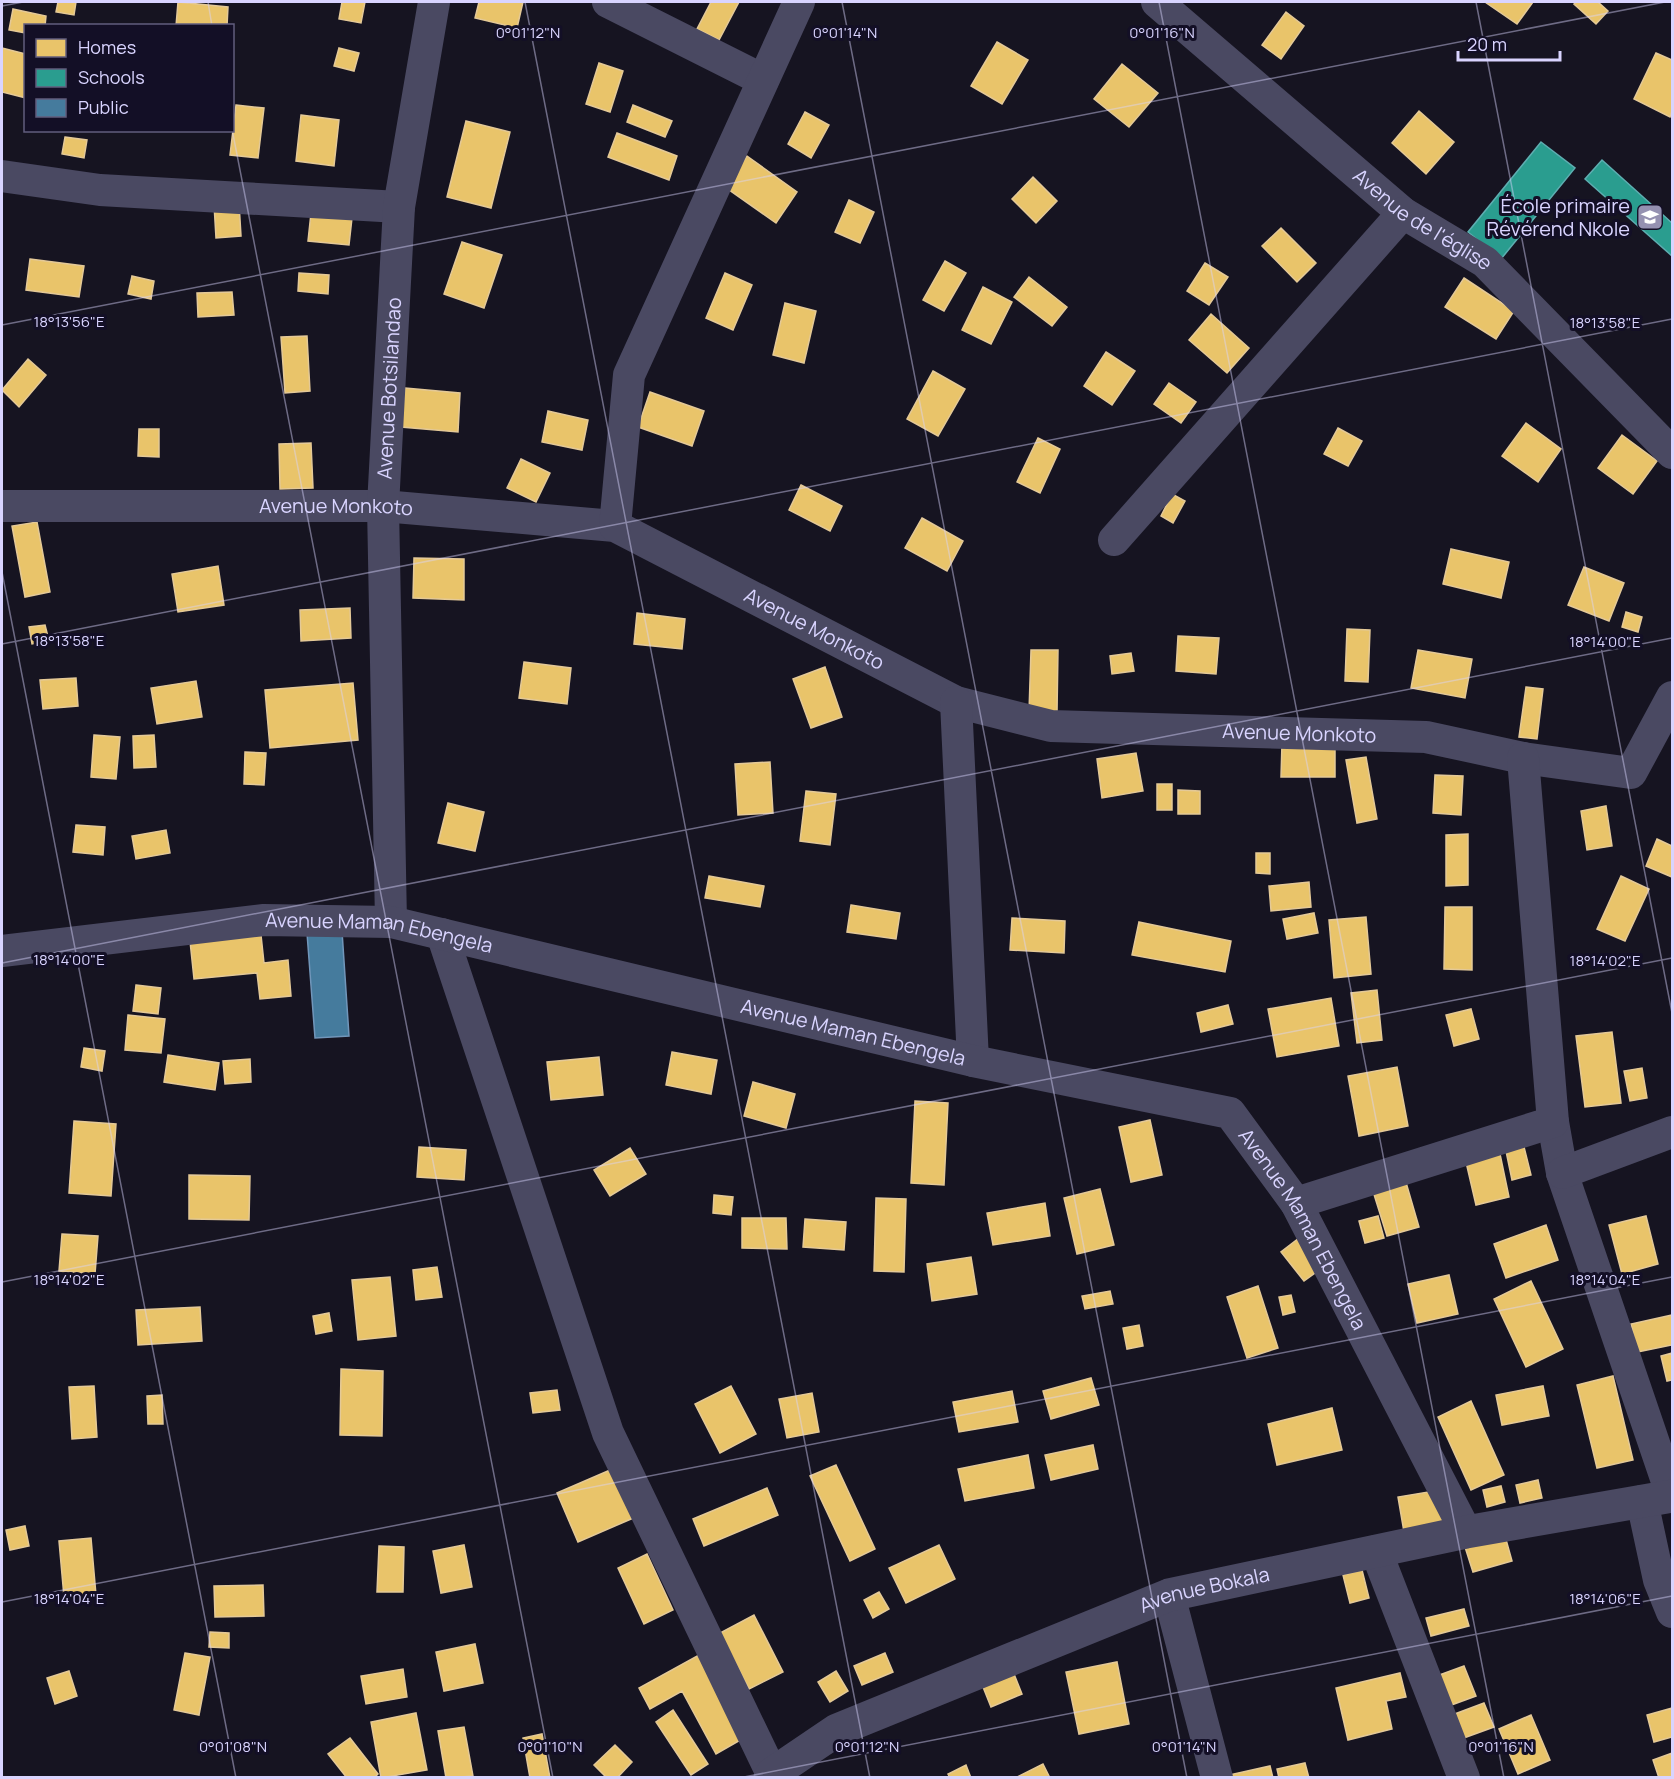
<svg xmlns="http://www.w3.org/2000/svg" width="1674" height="1779" font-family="Manrope,sans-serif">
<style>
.homes{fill:#e9c46a;stroke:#e4c997;stroke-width:1.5}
.schools{fill:#2a9d8f;stroke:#5eaeb1;stroke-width:1.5}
.public{fill:#457b9d;stroke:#7196ba;stroke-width:1.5}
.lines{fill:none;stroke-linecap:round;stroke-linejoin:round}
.minor{stroke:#4a4962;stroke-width:32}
.tertiary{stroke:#4a4962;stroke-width:33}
.ticks{fill:none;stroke:#d9d4ff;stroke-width:1.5;stroke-opacity:0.45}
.labels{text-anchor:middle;stroke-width:6;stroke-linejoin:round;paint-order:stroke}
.poi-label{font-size:20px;fill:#d9d4ff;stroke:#130f26;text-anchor:end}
.street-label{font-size:20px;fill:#d9d4ff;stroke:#130f26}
.ticks-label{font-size:15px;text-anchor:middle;fill:#d9d4ff;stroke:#130f26;stroke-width:6;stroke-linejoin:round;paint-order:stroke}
</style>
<rect width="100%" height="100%" fill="#161421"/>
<path class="homes" d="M58 2H76L74 15 56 12Z
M178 2 228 7 227 26H176Z
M342 2H365L361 23 339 19Z
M479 2H523L517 28 475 18Z
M711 2H739L719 40 697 29Z
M1485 2H1533L1517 24Z
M1577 2H1598L1608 11 1596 24 1574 4Z
M13 9 46 16 45 26H26V33L9 30Z
M1286 12 1304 26 1281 59 1262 45Z
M997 42 1028 60 1002 104 971 86Z
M2 48 26 54V98L2 92Z
M339 48 359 53 354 71 334 66Z
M1656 53 1672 60V111L1670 117 1634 99Z
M599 63 623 71 610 112 586 104Z
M1122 64 1158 93 1129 127 1094 99Z
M236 105 264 108 258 158 230 155Z
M633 105 672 121 665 137 627 122Z
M1419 111 1454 142 1426 174 1392 143Z
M805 112 829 125 811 158 788 144Z
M301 115 339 120 334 166 296 161Z
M466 121 510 132 491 208 447 197Z
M617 133 677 156 669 180 608 157Z
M65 137 87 140 84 158 62 154Z
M747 156 797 192 776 223 725 187Z
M1033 177 1057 201 1036 223 1012 199Z
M849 200 874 212 860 243 835 232Z
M239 203 241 236 216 238 214 204Z
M311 213 352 218 349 245 308 241Z
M1281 228 1316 263 1297 282 1262 246Z
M462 242 502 255 484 308 444 294Z
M30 259 84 266 79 297 26 290Z
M945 261 966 273 944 311 923 300Z
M1205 263 1228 277 1209 305 1187 291Z
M299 273 329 275 328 294 298 291Z
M725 273 752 285 733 330 706 318Z
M132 276 154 281 151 299 128 294Z
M1029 277 1067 307 1052 326 1014 297Z
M1464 278 1514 311 1496 339 1445 307Z
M983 287 1012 302 991 344 962 330Z
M232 292 234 315 198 317 197 293Z
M785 303 816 311 804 363 773 355Z
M1211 314 1249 348 1227 373 1189 340Z
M307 336 310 391 285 393 281 337Z
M1106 352 1135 371 1112 405 1084 386Z
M28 359 46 375 19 407 2 390Z
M933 371 965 389 938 436 907 419Z
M1169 383 1196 402 1181 423 1154 404Z
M405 388 460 393 458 432 401 427Z
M650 392 704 411 692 446 638 427Z
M548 411 588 420 582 450 542 442Z
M1526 423 1561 449 1538 482 1502 456Z
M1338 428 1362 441 1348 466 1324 454Z
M139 429H159V457L138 456Z
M1622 435 1657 461 1633 494 1598 468Z
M1038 438 1060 449 1040 493 1017 482Z
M311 443 313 488 280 489 279 444Z
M521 459 550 473 536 502 507 488Z
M801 485 842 506 830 531 789 510Z
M1172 494 1185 501 1173 523 1161 516Z
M922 518 963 541 947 571 905 548Z
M37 522 50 592 25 597 12 526Z
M1451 549 1509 562 1501 598 1443 584Z
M414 558 464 559V600L413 598Z
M218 566 224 605 178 612 172 574Z
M1584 567 1624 583 1609 621 1568 605Z
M350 608 351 638 301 641 300 610Z
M1626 612 1642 617 1638 632 1622 627Z
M637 613 685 619 682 649 634 644Z
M45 625 49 641 32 644 29 627Z
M1347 629 1370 630 1368 682 1345 681Z
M1178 636 1219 638 1216 674 1176 671Z
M1031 650H1058L1057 713 1029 712Z
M1418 650 1472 659 1465 698 1411 688Z
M1131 653 1134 671 1112 674 1110 656Z
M524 662 571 668 567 704 519 698Z
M825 667 842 717 811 728 793 679Z
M76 678 78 706 43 709 40 680Z
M196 681 202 717 157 724 151 688Z
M353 683 358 740 270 748 265 690Z
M1526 687 1543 689 1537 739 1519 737Z
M94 735 120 737 116 779 91 777Z
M154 735 156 767 134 768 133 736Z
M1282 743H1335V777H1281Z
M245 752 266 753 264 785 244 784Z
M1136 753 1143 791 1102 798 1097 759Z
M1366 757 1377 819 1357 823 1346 760Z
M770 762 773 813 738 815 735 764Z
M1435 775 1463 776 1461 815 1433 813Z
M1157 784H1172V810H1157Z
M1178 790 1200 791V814H1178Z
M806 791 836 794 830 845 800 841Z
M448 803 484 812 475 851 438 843Z
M1606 806 1612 846 1587 850 1581 811Z
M76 825 105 827 103 855 73 852Z
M166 830 170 853 136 859 132 836Z
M1468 834V885L1446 886V835Z
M1657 839 1672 846V877L1646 866Z
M1256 853H1270V874L1256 873Z
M709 876 764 886 760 907 705 898Z
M1621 876 1649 889 1625 941 1597 929Z
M1309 882 1311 907 1271 911 1269 886Z
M851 905 900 913 896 939 847 932Z
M1445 907H1472V970L1444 969Z
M1314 913 1318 933 1287 939 1283 919Z
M1366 917 1371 974 1334 978 1329 920Z
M1012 918 1065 921 1064 953 1010 950Z
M1139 922 1231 941 1225 972 1132 955Z
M261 935 264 963 288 960 291 996 260 999 257 973 194 979 190 941Z
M136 985 161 988 158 1014 133 1011Z
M1377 990 1382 1040 1357 1043 1351 993Z
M1331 998 1339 1046 1277 1057 1268 1009Z
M1228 1005 1233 1024 1201 1032 1197 1013Z
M1471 1009 1479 1039 1454 1046 1446 1015Z
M128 1015 165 1019 161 1053 125 1050Z
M1612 1032 1621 1103 1585 1107 1576 1036Z
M84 1048 105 1051 102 1071 81 1067Z
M672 1052 717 1060 711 1094 666 1085Z
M168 1055 219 1063 215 1090 164 1082Z
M599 1057 603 1095 551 1100 547 1062Z
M250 1059 251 1082 225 1084 223 1061Z
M1397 1067 1408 1126 1359 1136 1348 1076Z
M1642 1068 1647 1098 1630 1101 1624 1071Z
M753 1082 795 1094 786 1128 744 1116Z
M915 1101 948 1103 944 1185 911 1183Z
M1150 1120 1162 1175 1131 1182 1119 1127Z
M74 1121 116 1124 111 1196 69 1193Z
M419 1147 466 1150 464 1180 417 1177Z
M1524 1147 1531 1175 1512 1180 1506 1151Z
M630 1148 646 1174 610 1196 594 1170Z
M1500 1154 1509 1197 1476 1205 1466 1162Z
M189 1175 250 1176 249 1220 189 1219Z
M1405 1179 1419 1227 1387 1236 1372 1188Z
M1100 1189 1114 1245 1077 1254 1064 1198Z
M714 1195 733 1197 731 1215 713 1213Z
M876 1198 906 1199 904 1272 874 1271Z
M1045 1203 1050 1236 993 1245 987 1213Z
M1378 1216 1384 1238 1365 1243 1359 1221Z
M1646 1216 1658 1264 1622 1274 1609 1225Z
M742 1218H786L787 1249 742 1248Z
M805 1219 846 1222 844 1250 803 1247Z
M1546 1225 1558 1260 1506 1278 1494 1244Z
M62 1234 98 1236 95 1274 59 1271Z
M1299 1238 1322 1268 1304 1281 1281 1252Z
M971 1257 977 1294 932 1301 927 1264Z
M437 1267 442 1297 416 1300 413 1270Z
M1449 1275 1458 1314 1417 1323 1408 1284Z
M390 1277 396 1336 358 1340 352 1280Z
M1531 1281 1563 1349 1526 1367 1494 1299Z
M1258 1286 1278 1348 1247 1358 1227 1297Z
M1110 1291 1113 1304 1085 1309 1082 1296Z
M1291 1295 1295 1312 1283 1315 1279 1297Z
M200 1307 202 1341 138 1345 136 1310Z
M329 1313 332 1331 316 1334 313 1316Z
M1672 1315V1345L1637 1352 1631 1324Z
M1139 1325 1143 1346 1127 1349 1123 1328Z
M1672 1353V1380L1667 1381 1661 1356Z
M341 1369 383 1371 382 1436 340 1435Z
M1613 1376 1633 1460 1597 1468 1577 1385Z
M1091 1378 1099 1405 1051 1419 1043 1391Z
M94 1386 97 1437 72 1439 69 1387Z
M731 1386 756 1434 720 1453 695 1404Z
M1543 1386 1549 1416 1502 1425 1496 1395Z
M557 1390 560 1410 533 1413 530 1393Z
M1012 1391 1018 1422 959 1432 953 1402Z
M812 1393 819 1432 787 1438 779 1399Z
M162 1395 163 1424H148L147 1396Z
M1471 1401 1504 1475 1471 1490 1438 1417Z
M1332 1408 1342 1450 1277 1465 1268 1424Z
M1093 1445 1098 1469 1051 1480 1045 1455Z
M1028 1455 1034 1488 965 1501 958 1469Z
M836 1465 875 1549 850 1561 810 1476Z
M617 1467 638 1516 578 1542 557 1493Z
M1538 1480 1542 1498 1520 1503 1516 1485Z
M1501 1486 1505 1502 1487 1507 1483 1490Z
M767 1488 778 1515 704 1546 693 1519Z
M1440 1490 1446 1524 1404 1532 1398 1497Z
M25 1526 29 1546 10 1550 6 1530Z
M1505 1536 1512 1561 1473 1572 1465 1547Z
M91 1538 96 1595 64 1597 59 1541Z
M464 1545 472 1587 441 1593 433 1551Z
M939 1545 955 1579 906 1603 889 1568Z
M379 1546 404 1547 403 1592H377Z
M647 1554 673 1610 644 1624 618 1568Z
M1362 1570 1369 1598 1350 1603 1343 1575Z
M263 1585 264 1616 215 1617 214 1586Z
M879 1592 889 1609 873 1618 864 1600Z
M1464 1609 1469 1626 1431 1636 1426 1618Z
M754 1615 783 1672 749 1689 720 1633Z
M210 1632 229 1633V1648L209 1647Z
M475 1644 483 1683 444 1691 436 1652Z
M185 1653 210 1657 199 1715 174 1710Z
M885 1653 893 1672 862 1685 854 1666Z
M699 1655 744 1738 716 1754 682 1691 650 1709 639 1688Z
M1117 1662 1129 1724 1079 1734 1066 1672Z
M1464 1666 1476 1696 1446 1707 1434 1677Z
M403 1669 407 1697 366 1704 361 1676Z
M1012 1669 1022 1694 991 1707 981 1682Z
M69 1671 77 1696 55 1704 47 1678Z
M836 1671 848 1691 830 1702 818 1682Z
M1400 1673 1406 1697 1386 1701 1392 1729 1348 1740 1336 1688Z
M1484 1703 1494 1727 1461 1739 1452 1715Z
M1672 1708V1737L1654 1742 1647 1715Z
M673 1710 708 1764 691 1775 656 1722Z
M416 1713 427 1770 381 1778 371 1722Z
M1531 1715 1550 1760 1518 1774 1499 1729Z
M464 1727 473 1776 446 1778 438 1731Z
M542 1734 550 1778H530L523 1738Z
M350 1738 378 1774 374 1778H347L328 1754Z
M615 1745 632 1762 617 1778H607L594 1765Z
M1672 1753V1778H1659L1653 1760Z
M1305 1763 1309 1778H1279L1277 1769Z
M1043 1764 1050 1778H1015Z
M966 1765 971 1778H950L948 1774Z
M1270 1766 1273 1778H1229V1775Z"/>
<path class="schools" d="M1541 142 1575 168 1501 259 1468 232Z
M1602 160 1672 223V256L1585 179Z"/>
<path class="public" d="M342 931 349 1036 315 1038 307 933Z"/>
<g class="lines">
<g class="minor">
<path d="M608 2 763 80"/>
<path id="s1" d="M1157 2 1403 213 1485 262 1672 453"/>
<path d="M2 176 100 190 399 207"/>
<path id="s2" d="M2 506H383L615 526 956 702 1051 726 1426 737 1523 758 1631 773 1672 697"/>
<path d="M615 526 629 375 799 2"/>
<path d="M1114 540 1403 213"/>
<path d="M956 702 973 1061"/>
<path id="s3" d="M391 922 383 506 399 207 434 2"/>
<path d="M442 934 608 1433 772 1774"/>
<path id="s4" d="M2 951 264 920 391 922 973 1061 1230 1113 1296 1203 1466 1532"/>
<path d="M1553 1122 1562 1173 1672 1496"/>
<path d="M1562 1173 1672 1132"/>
<path d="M1296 1203 1553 1122 1523 758"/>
<path d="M1642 1501 1659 1580 1672 1612"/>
<path d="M1376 1551 1464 1778"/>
<path d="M1169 1595 1217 1778"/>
</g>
<path class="tertiary" id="s5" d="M770 1778 772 1774 837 1730 1169 1595 1466 1532 1672 1496"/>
</g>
<path class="ticks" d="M208 2 212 26M525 2 870 1778M842 2 1187 1778M1159 2 1504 1778M1476 2 1672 1013M2 6 23 2M232 129 553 1778M2 325 1665 2M2 572 236 1778M2 644 1672 319M2 963 1672 638M2 1282 1672 958M2 1602 1672 1277M739 1778 1672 1596"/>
<defs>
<symbol id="school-square" viewBox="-11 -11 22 22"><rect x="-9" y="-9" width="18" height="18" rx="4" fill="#9591b1" stroke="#130f26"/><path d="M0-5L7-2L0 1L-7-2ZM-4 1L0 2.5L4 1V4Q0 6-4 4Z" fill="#fff"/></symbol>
</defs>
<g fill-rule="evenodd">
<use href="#school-square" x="1635" y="202" width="30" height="30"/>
</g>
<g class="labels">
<g class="poi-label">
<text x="1630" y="213">École primaire<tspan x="1630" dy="23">Révérend Nkole</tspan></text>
</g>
<g class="street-label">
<text dy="7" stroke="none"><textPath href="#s1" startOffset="344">Avenue de l'église</textPath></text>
<text dy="7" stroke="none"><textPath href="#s3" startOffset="534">Avenue Botsilandao</textPath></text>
<text dy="7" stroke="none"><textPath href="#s2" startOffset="334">Avenue Monkoto</textPath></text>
<text dy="7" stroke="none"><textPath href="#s2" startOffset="838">Avenue Monkoto</textPath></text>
<text dy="7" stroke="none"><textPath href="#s2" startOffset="1344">Avenue Monkoto</textPath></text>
<text dy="7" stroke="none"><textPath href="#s4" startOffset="380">Avenue Maman Ebengela</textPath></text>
<text dy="7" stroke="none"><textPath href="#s4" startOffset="866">Avenue Maman Ebengela</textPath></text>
<text dy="7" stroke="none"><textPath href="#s4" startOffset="1389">Avenue Maman Ebengela</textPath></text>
<text dy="7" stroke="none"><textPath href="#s5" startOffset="477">Avenue Bokala</textPath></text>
</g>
</g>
<g class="ticks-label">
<text x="528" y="38">0°01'12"N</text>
<text x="845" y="38">0°01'14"N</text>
<text x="1162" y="38">0°01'16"N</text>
<text x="69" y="327">18°13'56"E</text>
<text x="1605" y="328">18°13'58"E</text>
<text x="69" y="646">18°13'58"E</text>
<text x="1605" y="647">18°14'00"E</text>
<text x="69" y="965">18°14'00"E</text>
<text x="1605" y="966">18°14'02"E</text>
<text x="69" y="1285">18°14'02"E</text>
<text x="1605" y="1285">18°14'04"E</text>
<text x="69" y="1604">18°14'04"E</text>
<text x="1605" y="1604">18°14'06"E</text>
<text x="233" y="1752">0°01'08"N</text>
<text x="550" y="1752">0°01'10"N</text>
<text x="867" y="1752">0°01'12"N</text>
<text x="1184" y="1752">0°01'14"N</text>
<text x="1501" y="1752">0°01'16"N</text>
</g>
<rect width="1674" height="1779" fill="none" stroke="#d9d4ff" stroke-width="6"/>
<rect x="24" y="24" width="210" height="108" fill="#130f26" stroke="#625e7d" stroke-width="1.5"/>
<rect x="36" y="39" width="30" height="18" fill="#e9c46a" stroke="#625e7d" stroke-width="1.5"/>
<text x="78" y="54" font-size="18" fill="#d9d4ff">Homes</text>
<rect x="36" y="69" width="30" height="18" fill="#2a9d8f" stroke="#625e7d" stroke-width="1.5"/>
<text x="78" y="84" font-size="18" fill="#d9d4ff">Schools</text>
<rect x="36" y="99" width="30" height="18" fill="#457b9d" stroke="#625e7d" stroke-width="1.5"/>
<text x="78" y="114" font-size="18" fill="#d9d4ff">Public</text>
<path d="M1458 51v9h102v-9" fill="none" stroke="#d9d4ff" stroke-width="3"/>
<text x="1467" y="51" font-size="18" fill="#d9d4ff" stroke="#130f26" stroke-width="4.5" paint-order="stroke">20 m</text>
</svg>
